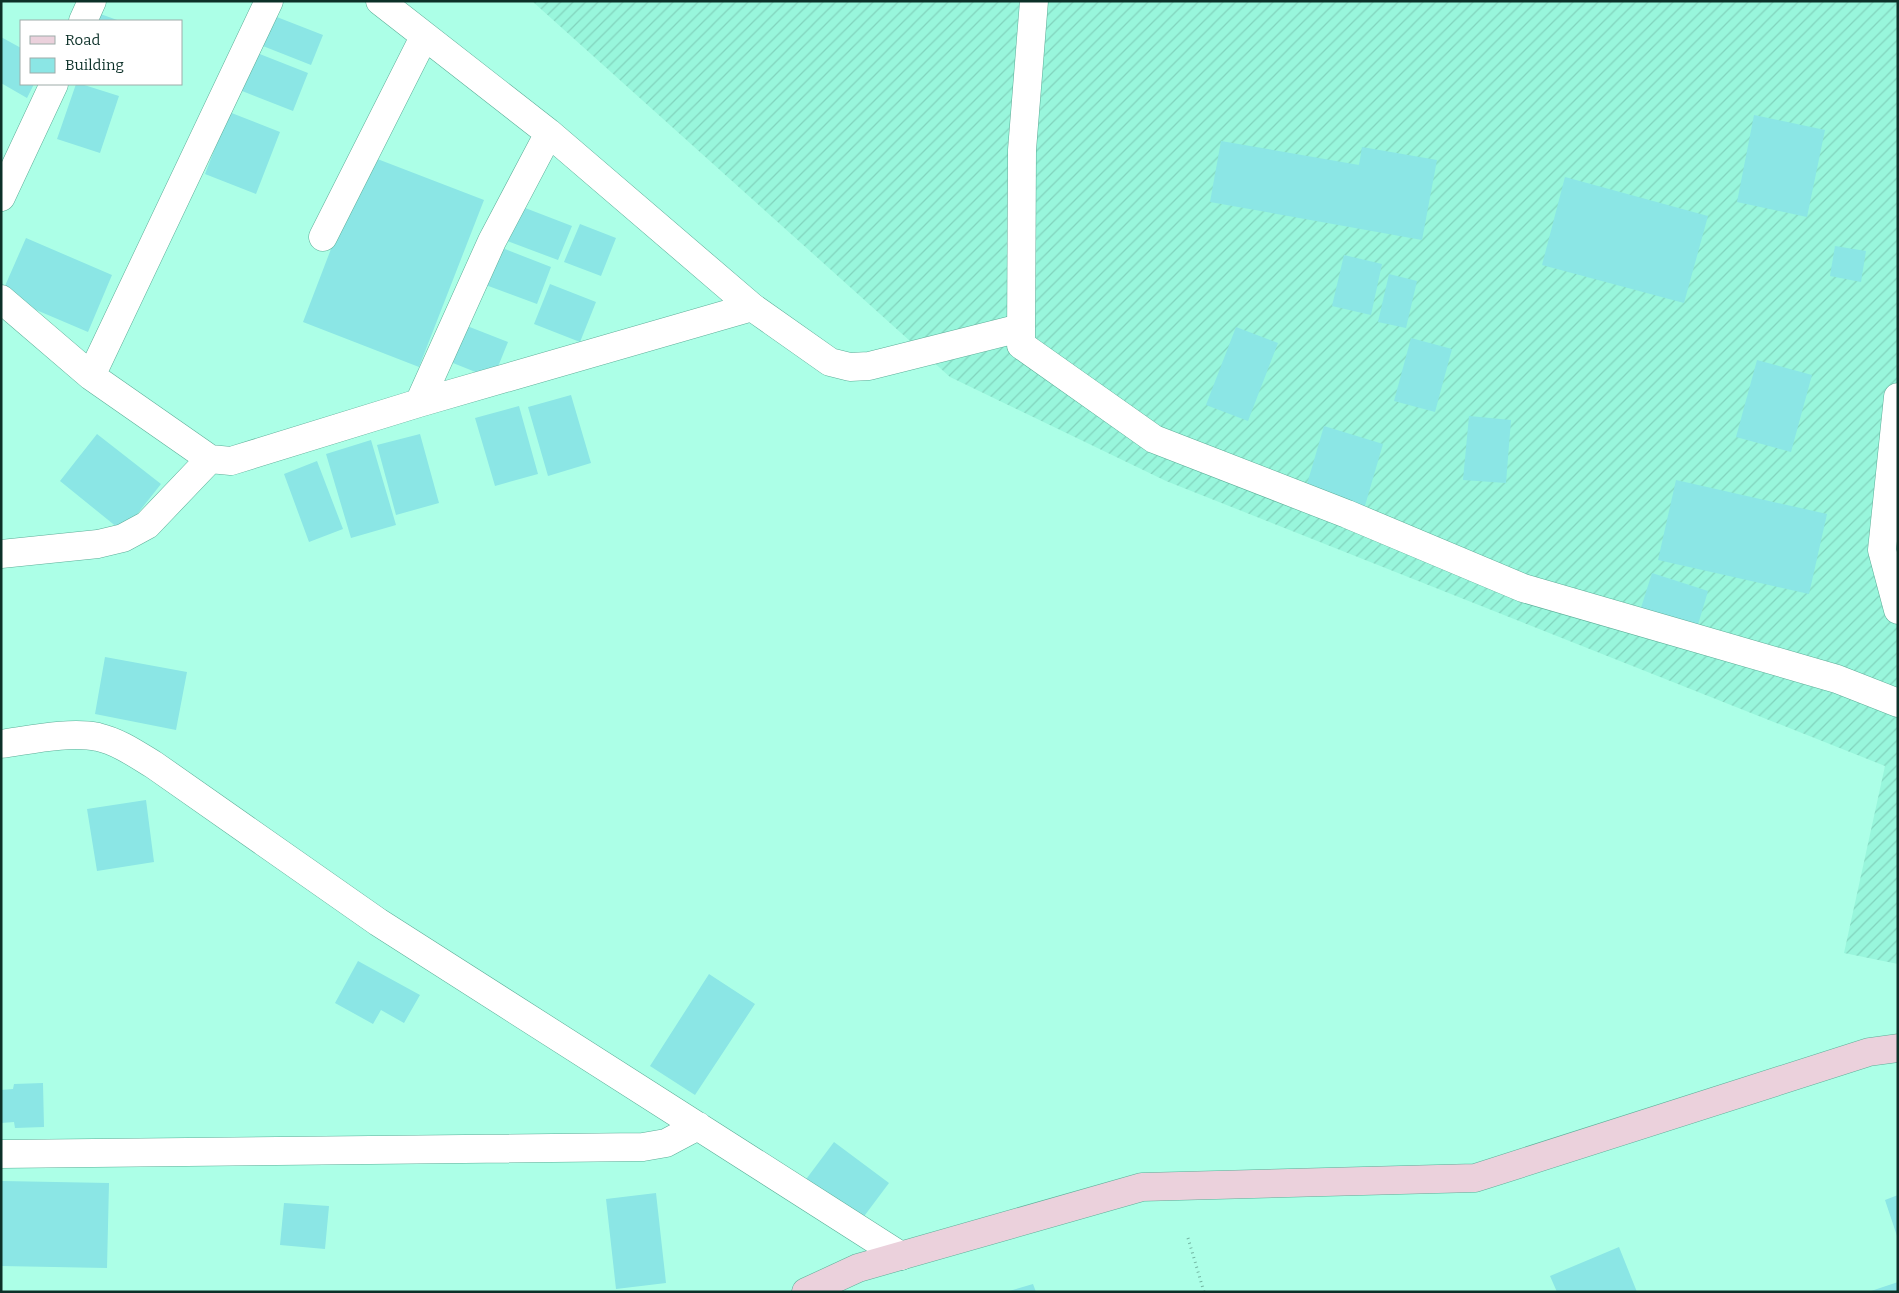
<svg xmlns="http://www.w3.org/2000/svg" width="1899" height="1293" font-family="Bitter,serif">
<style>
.industrial{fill:url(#industrial-furrows)}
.building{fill:#8be6e5}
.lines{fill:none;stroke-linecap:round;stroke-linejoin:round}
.minor-casing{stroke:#5cae98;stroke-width:29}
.tertiary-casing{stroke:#5cae98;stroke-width:29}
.secondary-casing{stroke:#5cae98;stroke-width:29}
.path{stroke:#73b6a3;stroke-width:3;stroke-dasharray:1 4;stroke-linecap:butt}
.minor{stroke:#fff;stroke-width:28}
.tertiary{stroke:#fff;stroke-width:28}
.secondary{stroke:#ebd1dc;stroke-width:28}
</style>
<defs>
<pattern id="industrial-furrows" width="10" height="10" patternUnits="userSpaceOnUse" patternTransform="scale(1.25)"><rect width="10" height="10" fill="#98f6dc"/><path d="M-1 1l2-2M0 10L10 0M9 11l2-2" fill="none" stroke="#82d3bd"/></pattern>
</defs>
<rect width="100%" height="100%" fill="#acffe7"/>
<path class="industrial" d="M532 1H1898V964L1844 953 1885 766 1166 481 950 377Z"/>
<path class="building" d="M92 11 120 21H88Z
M264 12 323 35 311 65 253 42Z
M1 37 21 48V84H34L27 98 1 83Z
M252 51 308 73 293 111 237 89Z
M76 84H81L119 96 100 153 57 139Z
M229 112 280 132 256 194 205 174Z
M1754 115 1825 130 1807 217 1737 202Z
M1221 141 1359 165 1362 147 1437 160 1422 240 1210 202Z
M367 155 484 200 419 367 303 322Z
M1565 177 1708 216 1684 303 1542 265Z
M520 206 572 226 558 260 507 241Z
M580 224 616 238 601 276 564 262Z
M26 238 112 275 88 332 1 295Z
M497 246 551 267 537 304 483 284Z
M1835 246 1866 251 1861 282 1830 276Z
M1344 255 1382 264 1371 315 1332 306Z
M1389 274 1417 281 1406 328 1378 322Z
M550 284 596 302 580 342 534 324Z
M462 324 508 342 493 379 448 361Z
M1236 327 1278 343 1248 421 1206 405Z
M1411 338 1452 349 1435 412 1394 401Z
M1757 360 1812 375 1791 452 1736 437Z
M571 395 591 463 548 476 528 407Z
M519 406 538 474 495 486 475 418Z
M1469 416 1511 420 1506 483 1463 480Z
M1324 426 1383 444 1364 509 1305 491Z
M97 434 161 484 123 532 60 481Z
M420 434 439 503 396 515 377 445Z
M371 440 396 525 351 538 326 454Z
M317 461 343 529 309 542 284 474Z
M1676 480 1827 514 1809 594 1658 560Z
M1652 573 1708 591 1697 628 1640 611Z
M105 657 187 672 176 730 95 714Z
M146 800 154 862 97 871 87 809Z
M358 961 420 995 404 1023 381 1010 373 1024 335 1003Z
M709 974 755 1004 695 1095 650 1066Z
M43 1083 44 1127 15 1128 14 1122 1 1123V1090L13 1089 14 1084Z
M834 1142 889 1183 856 1227 801 1186Z
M2 1181 109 1183 107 1268 1 1266Z
M656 1193 666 1283 616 1289 606 1199Z
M1898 1195V1236H1897L1885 1200Z
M284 1203 329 1206 325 1249 280 1245Z
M1619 1247 1637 1292H1557L1550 1276Z
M1898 1282V1292H1871V1291Z
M1033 1284 1036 1292H1010L1009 1291Z"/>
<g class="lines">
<defs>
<path id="minor" d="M380 1 549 133 752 307 830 362 850 367 869 366 1020 328
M83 21 92 1
M1 197 54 84
M323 237 424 37
M1 299 91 376 210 459 231 461 419 403 752 307
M91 376 269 1
M419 403 492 241 549 133
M1 554 98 544 123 538 147 525 210 459
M1 744C30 740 70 731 98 737 119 742 136 754 154 765L378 922 901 1256
M1 1154 643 1147 666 1143 698 1126"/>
<path id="tertiary" d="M1034 1 1022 150 1021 345 1154 439 1347 514 1523 588 1837 679 1898 703
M1898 397 1882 550 1898 610"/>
<path id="secondary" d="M806 1292 858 1268 1142 1187 1475 1178 1869 1052 1898 1048"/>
</defs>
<use href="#minor" class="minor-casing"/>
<use href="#tertiary" class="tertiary-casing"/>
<use href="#secondary" class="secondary-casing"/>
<path class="path" d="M1188 1238 1204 1292"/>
<use href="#minor" class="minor"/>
<use href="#tertiary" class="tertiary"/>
<use href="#secondary" class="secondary"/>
</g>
<rect width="1899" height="1293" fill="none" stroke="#0c3028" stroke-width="5"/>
<rect x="20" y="20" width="162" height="65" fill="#ffffff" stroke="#9eaca9"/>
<rect x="30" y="36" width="25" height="8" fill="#ebd1dc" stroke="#9eaca9"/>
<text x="65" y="45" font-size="15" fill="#0c3028">Road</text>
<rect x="30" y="58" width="25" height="15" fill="#8be6e5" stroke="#9eaca9"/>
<text x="65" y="70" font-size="15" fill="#0c3028">Building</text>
</svg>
